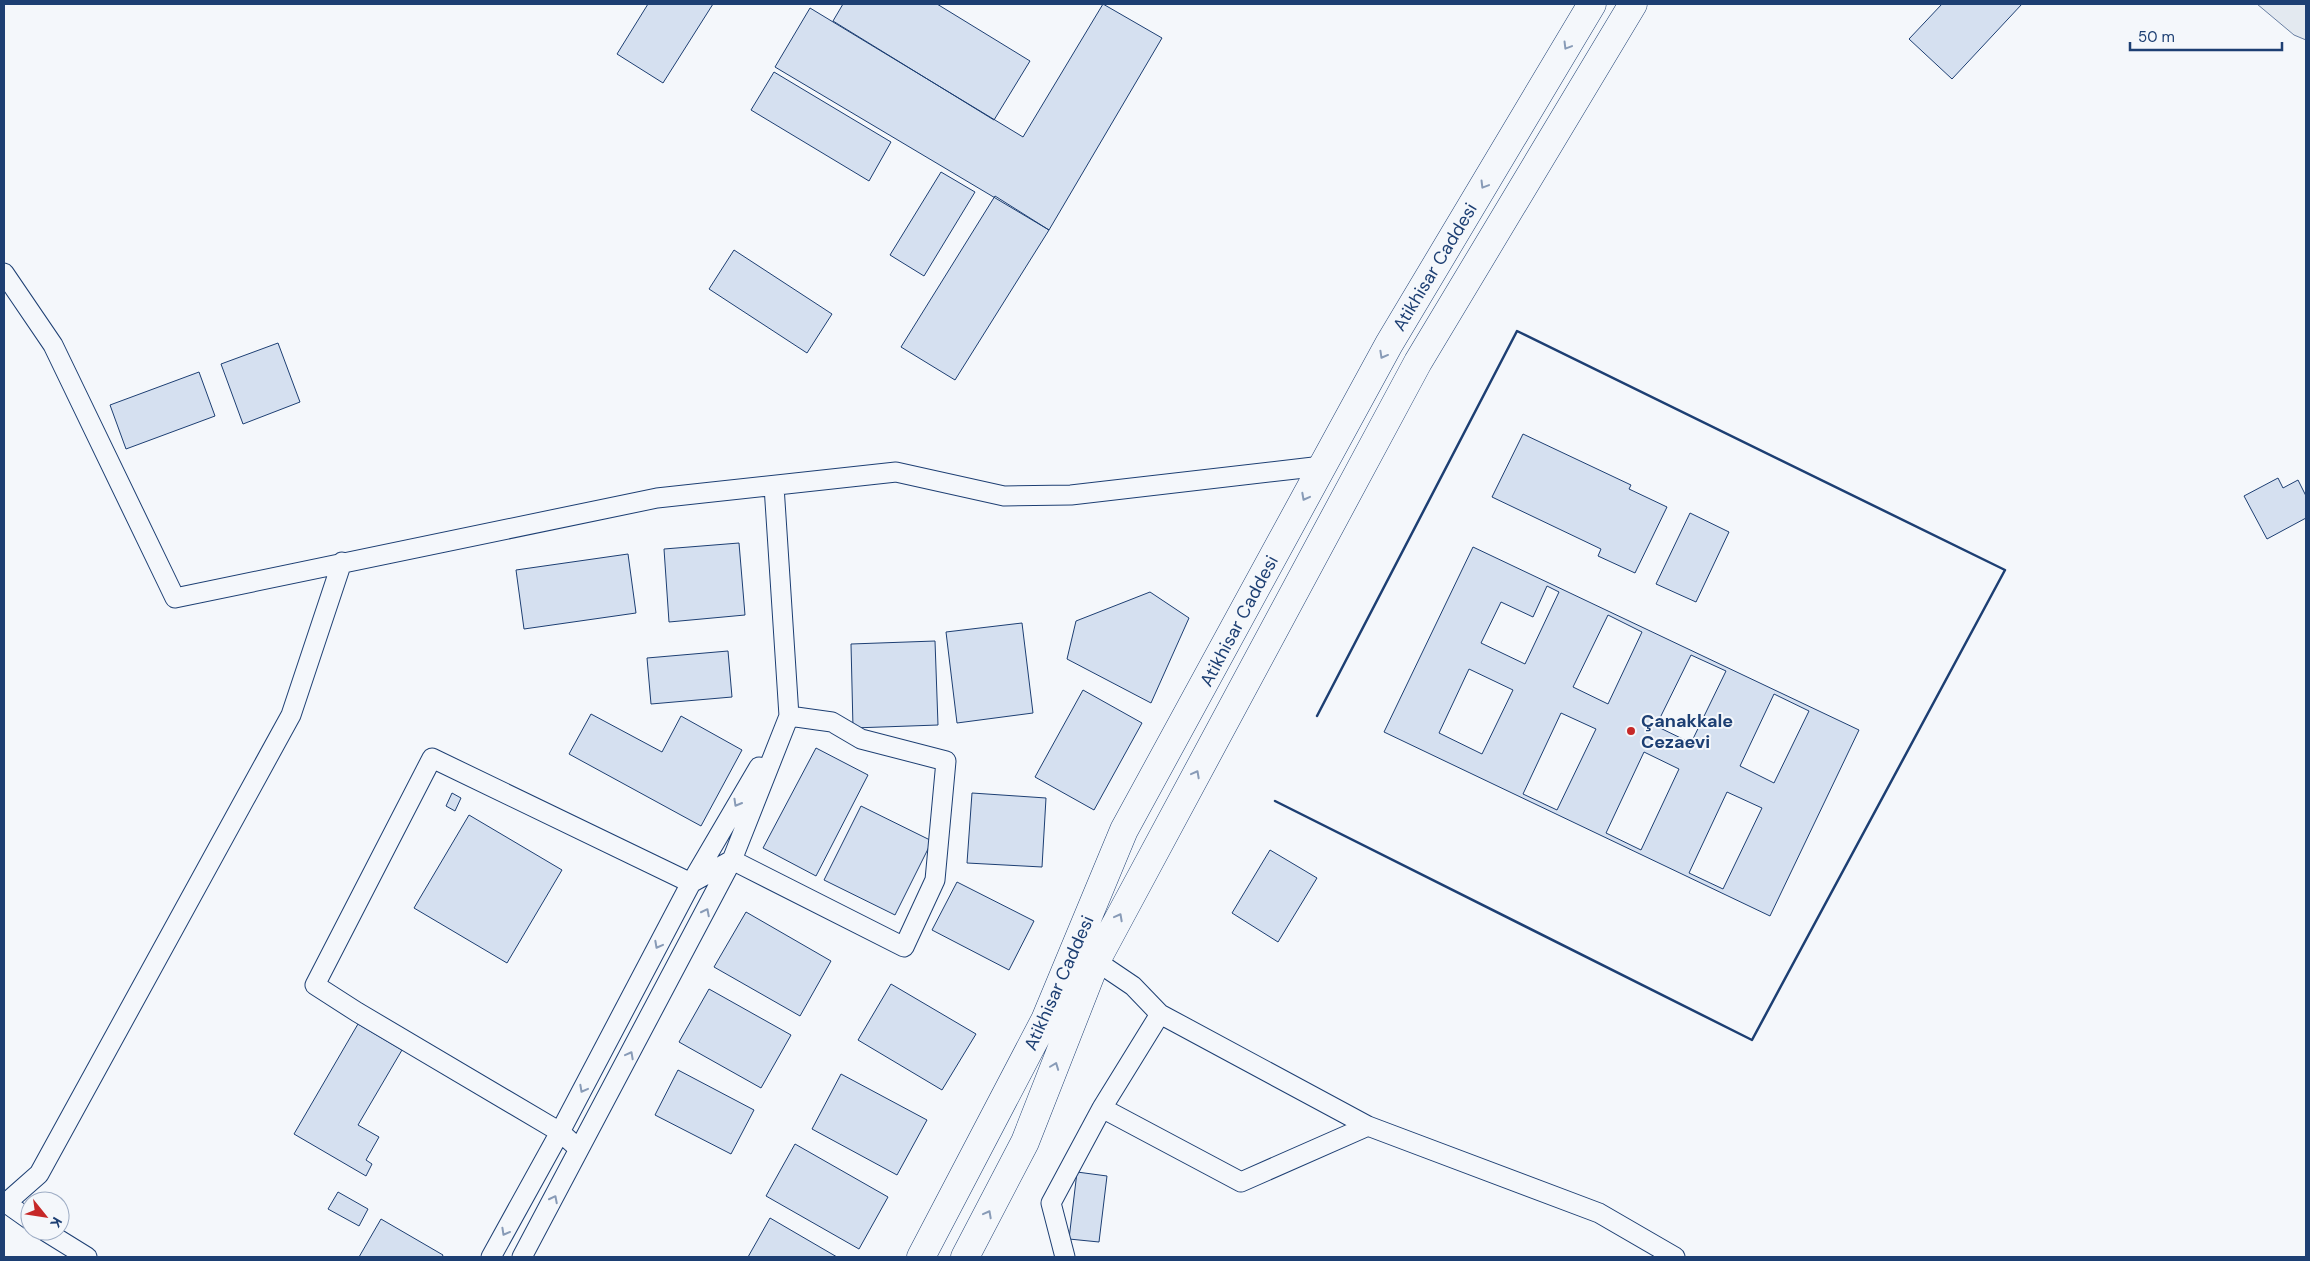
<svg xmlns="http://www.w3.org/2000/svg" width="2310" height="1261" font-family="'DM Sans',sans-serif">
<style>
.green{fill:#e3e9f0;stroke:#687fa3}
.building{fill:#d5e0f0;stroke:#1d3f73;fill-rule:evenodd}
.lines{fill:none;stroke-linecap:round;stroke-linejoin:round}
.minor-casing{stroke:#1d3f73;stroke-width:21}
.trunk-casing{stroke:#1d3f73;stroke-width:29}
.minor{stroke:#f4f7fb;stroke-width:19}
.trunk{stroke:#f4f7fb;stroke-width:28}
.wall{stroke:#1d3f73;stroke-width:2.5}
.oneway{stroke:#889bb7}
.poi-dot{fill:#c62828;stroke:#f4f7fb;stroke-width:2}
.labels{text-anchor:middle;stroke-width:4;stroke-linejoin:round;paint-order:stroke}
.street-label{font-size:18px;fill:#1d3f73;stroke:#f4f7fb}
.poi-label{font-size:18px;font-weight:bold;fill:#1d3f73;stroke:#f4f7fb;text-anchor:start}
</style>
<rect width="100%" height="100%" fill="#f4f7fb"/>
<path class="green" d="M2257 4H2306V40L2294 35Z"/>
<path class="building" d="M648 4H713L663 83 617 54Z
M843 4H937L1030 61 994 120 833 21Z
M1103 4 1162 38 1049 230 775 67 810 8 1023 137Z
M1942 4H2022L1952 79 1909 39Z
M774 72 891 142 869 181 751 110Z
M941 172 975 192 924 276 890 255Z
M995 196 1049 230 955 380 901 347Z
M734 250 832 314 807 353 709 289Z
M278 343 300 402 243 424 221 364Z
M199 372 215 416 126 449 110 405Z
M1523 434 1631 485 1629 489 1667 507 1635 573 1598 556 1601 549 1492 497Z
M2278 478 2283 488 2298 480 2306 496V518L2267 539 2244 496Z
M1690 513 1729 532 1696 602 1656 584Z
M739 543 745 615 669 622 664 549Z
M1473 547 1859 730 1770 916 1384 732ZM1547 586 1559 592 1525 664 1481 643 1501 602 1533 617ZM1608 615 1642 632 1608 704 1573 687ZM1691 655 1726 671 1691 743 1656 726ZM1469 669 1513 690 1482 754 1439 733ZM1774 694 1809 711 1774 783 1740 766ZM1561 713 1596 729 1557 810 1523 794ZM1644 752 1679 769 1641 850 1606 833ZM1727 792 1762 808 1723 889 1689 873Z
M628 554 636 613 524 629 516 570Z
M1150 592 1189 618 1151 703 1067 659 1076 621Z
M1022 623 1033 713 957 723 946 632Z
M935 641 938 725 853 728 851 644Z
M728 651 732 697 651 704 647 658Z
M1083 690 1142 723 1094 810 1035 777Z
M591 714 662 752 681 716 742 750 701 826 569 754Z
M816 748 868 775 816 876 763 848Z
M452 793 461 798 455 811 446 806Z
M972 793 1046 798 1042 867 967 863Z
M861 806 932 841 895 915 824 880Z
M469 815 562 870 507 963 414 908Z
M1270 850 1317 878 1278 942 1232 913Z
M957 882 1034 921 1009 970 932 930Z
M746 912 831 961 800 1016 714 967Z
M891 984 976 1034 942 1090 858 1040Z
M709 989 791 1035 761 1088 679 1042Z
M358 1024 402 1050 358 1125 379 1137 366 1160 372 1164 366 1176 294 1134Z
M678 1070 754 1110 731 1154 655 1115Z
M841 1074 927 1120 897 1175 812 1129Z
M795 1144 888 1197 859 1249 766 1196Z
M1077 1172 1107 1176 1099 1242 1069 1239Z
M338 1192 368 1209 359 1226 328 1209Z
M770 1218 837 1257H748Z
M381 1219 443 1255 442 1257H359Z"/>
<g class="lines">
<defs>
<path id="minor" d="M4 273 53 345 175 598 657 498 896 472 1004 496 1071 495 1322 466
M1096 961 1133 986 1160 1014 1102 1108 1241 1182 1368 1126
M1160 1014 1368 1126 1599 1213 1675 1257
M579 1149 560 1132 357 1012 315 985 432 758 691 883 732 860 904 947 935 880 946 761 861 739 832 722 789 716
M30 1220 6 1203 39 1174 291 715 342 562
M45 1231 87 1257
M491 1257 560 1132 691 883 759 767
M522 1257 732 860 789 716 774 486
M1065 1257 1051 1203 1102 1108"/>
<path id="trunk" d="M921 1257 1045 1020 1124 830 1389 344 1592 4
M965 1257 1025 1142 1096 961 1418 362 1633 4"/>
</defs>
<use href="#minor" class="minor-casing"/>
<use href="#trunk" class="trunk-casing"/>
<use href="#minor" class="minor"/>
<use href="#trunk" class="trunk"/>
<path class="wall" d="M1275 801 1752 1040 2005 570 1517 331 1317 716"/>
</g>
<defs><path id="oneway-chevron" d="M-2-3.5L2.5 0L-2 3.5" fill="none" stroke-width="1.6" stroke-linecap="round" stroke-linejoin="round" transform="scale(1.25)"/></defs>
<g class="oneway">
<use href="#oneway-chevron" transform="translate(1567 46) rotate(121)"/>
<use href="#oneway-chevron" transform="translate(1484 185) rotate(121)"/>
<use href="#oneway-chevron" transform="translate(1383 355) rotate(119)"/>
<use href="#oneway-chevron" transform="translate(1305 497) rotate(118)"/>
<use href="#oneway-chevron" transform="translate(1196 774) rotate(-62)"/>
<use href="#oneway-chevron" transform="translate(737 803) rotate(120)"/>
<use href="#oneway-chevron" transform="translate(706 912) rotate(-63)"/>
<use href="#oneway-chevron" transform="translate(1119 917) rotate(-62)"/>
<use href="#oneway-chevron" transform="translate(658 945) rotate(118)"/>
<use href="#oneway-chevron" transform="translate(630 1055) rotate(-62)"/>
<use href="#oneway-chevron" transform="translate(1055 1066) rotate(-69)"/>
<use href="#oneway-chevron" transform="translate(583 1089) rotate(118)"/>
<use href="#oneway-chevron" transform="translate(554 1199) rotate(-63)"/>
<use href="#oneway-chevron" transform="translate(988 1214) rotate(-62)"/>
<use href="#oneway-chevron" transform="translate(505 1232) rotate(119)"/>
</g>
<circle class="poi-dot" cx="1631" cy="731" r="5"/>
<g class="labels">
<g class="street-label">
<text transform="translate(1435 267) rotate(-59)" y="6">Atikhisar Caddesi</text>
<text transform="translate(1239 621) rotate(-62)" y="6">Atikhisar Caddesi</text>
<text transform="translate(1059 983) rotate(-66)" y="6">Atikhisar Caddesi</text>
</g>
<g class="poi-label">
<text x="1641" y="727">Çanakkale<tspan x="1641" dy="21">Cezaevi</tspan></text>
</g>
</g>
<rect width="2310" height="1261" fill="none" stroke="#1d3f73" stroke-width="10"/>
<g transform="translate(45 1216) rotate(120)"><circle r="24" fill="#f4f7fb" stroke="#9eadc5"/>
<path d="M0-4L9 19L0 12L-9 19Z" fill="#c62828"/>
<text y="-8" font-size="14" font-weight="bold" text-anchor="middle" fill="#1d3f73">K</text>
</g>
<path d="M2130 42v8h152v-8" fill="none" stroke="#1d3f73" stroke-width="2.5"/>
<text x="2138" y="42" font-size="15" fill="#1d3f73" stroke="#f4f7fb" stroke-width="4" paint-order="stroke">50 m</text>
</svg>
